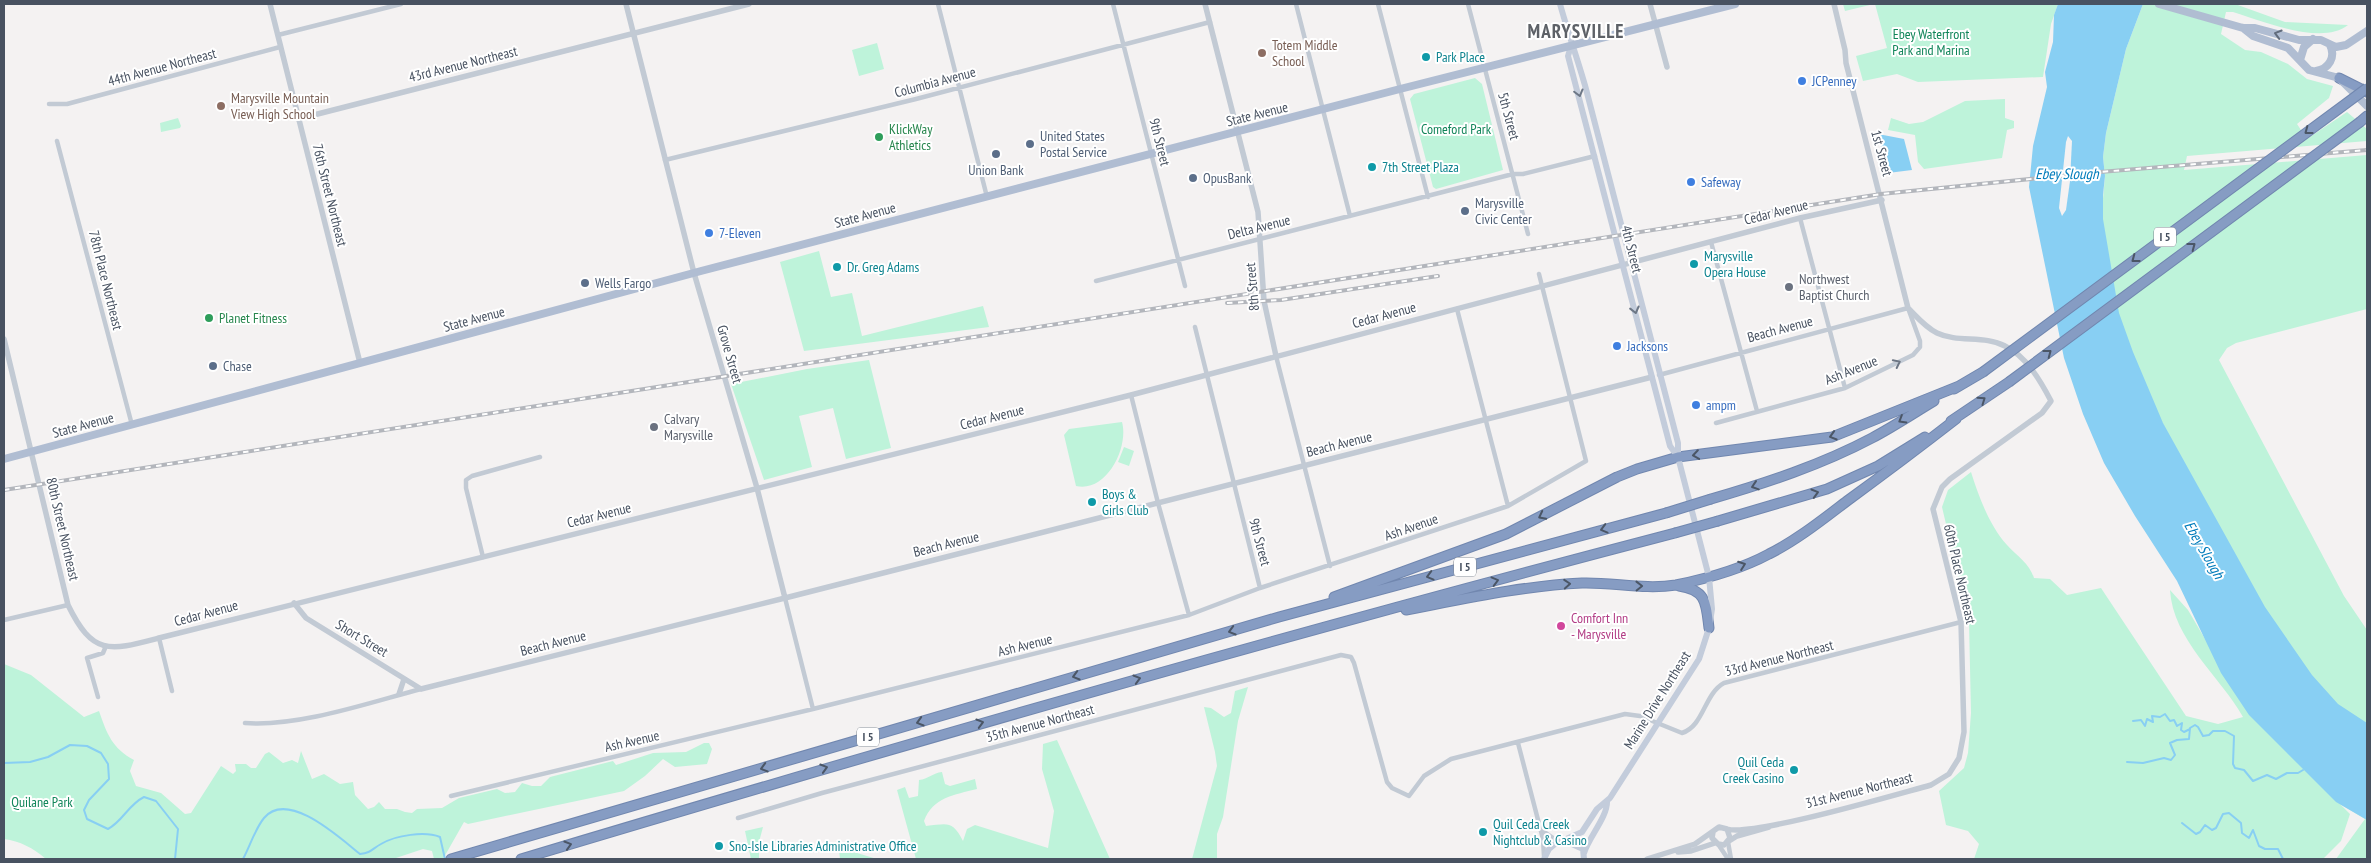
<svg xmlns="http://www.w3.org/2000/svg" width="2371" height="863" font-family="'PT Sans Narrow',sans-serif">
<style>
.green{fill:#bef3da}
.water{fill:#88cff3}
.pier{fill:#f4f2f2}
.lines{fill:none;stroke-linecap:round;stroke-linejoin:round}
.stream{stroke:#88cff3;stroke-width:2}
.motorway-casing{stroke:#7187af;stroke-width:11}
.minor{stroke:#c2cad4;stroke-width:4.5}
.tertiary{stroke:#c2cad4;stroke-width:5.5}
.secondary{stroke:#c3ccdb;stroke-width:6}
.primary{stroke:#b0bdd2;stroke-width:8}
.motorway{stroke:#869cc3;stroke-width:9}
.rail-casing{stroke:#b3b6bc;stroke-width:4}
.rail{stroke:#fff;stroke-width:2;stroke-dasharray:5.5;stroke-linecap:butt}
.motorway-bridge-casing{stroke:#7187af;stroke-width:11;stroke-linecap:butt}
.motorway-bridge{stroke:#869cc3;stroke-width:9}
.oneway{stroke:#626d7d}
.oneway2{stroke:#6d7786}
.oneway3{stroke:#4b5666}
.oneway4{stroke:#6d7684}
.education-dot{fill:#8d6e63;stroke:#fff;stroke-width:2}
.culture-dot{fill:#0f9aa8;stroke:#fff;stroke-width:2}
.shop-dot{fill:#3f7fe0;stroke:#fff;stroke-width:2}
.leisure-dot{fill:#2e9e5b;stroke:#fff;stroke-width:2}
.service-dot{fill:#5c6f8a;stroke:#fff;stroke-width:2}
.worship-dot{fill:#6b7280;stroke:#fff;stroke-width:2}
.hotel-dot{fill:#d1479c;stroke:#fff;stroke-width:2}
.labels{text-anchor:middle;stroke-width:4;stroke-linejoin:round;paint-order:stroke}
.shield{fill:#fff;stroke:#7f8690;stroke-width:1}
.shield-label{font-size:12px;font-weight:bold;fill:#485261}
.park-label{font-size:14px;fill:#108559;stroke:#fff}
.education-label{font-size:14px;fill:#785e54;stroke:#fff;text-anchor:start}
.culture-label{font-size:14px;fill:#0d838f;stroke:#fff;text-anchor:start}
.street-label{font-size:14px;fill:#485261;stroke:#fff}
.shop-label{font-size:14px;fill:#366cbe;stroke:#fff;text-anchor:start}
.leisure-label{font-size:14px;fill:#27864d;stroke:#fff;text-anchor:start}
.service-label{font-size:14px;fill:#4e5e75;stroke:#fff;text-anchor:start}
.worship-label{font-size:14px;fill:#5b616d;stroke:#fff;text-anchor:start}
.hotel-label{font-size:14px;fill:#b23c85;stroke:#fff;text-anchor:start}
.water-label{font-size:15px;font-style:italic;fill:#017cbb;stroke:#fff}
.district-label{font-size:19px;font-weight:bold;letter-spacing:1px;fill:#5d6167;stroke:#fff}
</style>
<rect width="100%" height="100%" fill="#f4f2f2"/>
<path class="green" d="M1843 4H1874L1845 11Z
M1875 4H2058L2051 24 2043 77 1918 82 1897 74 1863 81 1856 56 1887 48Z
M2143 4H2235L2285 22 2348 25C2322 46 2262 21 2233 12H2226L2221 34 2245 50 2261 52 2288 64 2307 79 2333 86 2329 98 2297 124 2307 139 2347 112 2367 129V141L2187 156 2184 170 2367 155V309L2236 343 2227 348 2219 360 2344 596 2367 630V735L2324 697 2256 600 2123 348 2100 232 2105 176 2103 157 2106 133 2126 49Z
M877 43 884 69 859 76 852 50Z
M1475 78 1482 84 1503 170 1436 189 1433 187 1410 99 1414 94Z
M2005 99V118L2014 121V128L2007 130 2002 158 1924 169 1918 162 1915 135 1888 130 1891 118 1909 124 1923 122 1965 101Z
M178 118 181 126 180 128 161 132 160 123Z
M819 251 831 297 852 293 862 336 983 306 989 327 804 351 780 262Z
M869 360 891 448 846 459 833 408 799 416 812 467 764 480 731 384 807 369Z
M1122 422C1129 447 1107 493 1076 486L1064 435 1069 429Z
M1124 447 1134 451 1129 466 1118 462Z
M1971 472C1979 497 1989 525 2007 545 2017 556 2029 563 2034 578L2050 579 2067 595 2101 588 2186 716 2218 724 2243 717C2220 676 2173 640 2170 590L2188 610 2215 656 2367 794V859H2336L2365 819 2340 804 2350 814 2341 841 2323 859H1974L1979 844 1968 831 1946 825 1939 791 1964 768 1968 753 1971 713 1969 622 1942 507 1948 490Z
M4 664 31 675 84 717 99 711C107 734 112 748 134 760L130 771 136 786 161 793 185 814 191 813 221 766 233 774 236 771 235 764H246L251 768H256L265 754 269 752 283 763 292 760 298 763 301 751 312 779 324 774 340 784 353 782 355 795 368 809 374 807 379 802 385 809H397L405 812 412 813 417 809 442 808 459 798 497 789 505 793 515 792 522 783 532 786H541L550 777 613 761 616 765 653 753 686 752 704 743H709L712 749 707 764 675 767 663 759 645 776 624 791 468 824 464 822 443 859H434L432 851 423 849 393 859H46C33 848 20 841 4 839Z
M1248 687 1238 721 1223 817 1217 834V859H1192L1217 766 1215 752 1204 707 1211 708 1224 717 1231 713 1235 691Z
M1057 740 1110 859H916L897 790 905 787 909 798 918 796 919 780C928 779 933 773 942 772L945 784 950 786 975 779 977 789C954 795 933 797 924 821L926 826C948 824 952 820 963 841L967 829 975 825 1048 848 1054 811 1042 769 1043 744Z
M763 827 759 842V859H751L745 831Z
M838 842 847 850 877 859H840Z"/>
<path class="water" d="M2058 4H2143L2126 49 2106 133 2103 157 2105 176 2103 195V219L2119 313 2133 352 2163 423 2265 607 2312 675 2338 704 2367 723V820L2336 802 2249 715 2221 673 2177 581 2135 516 2104 463 2083 414 2064 358 2029 187 2033 146 2047 87 2045 72 2053 42 2054 15Z
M1878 134 1904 139 1912 170 1888 173Z"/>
<path class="pier" d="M2068 136 2072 141 2070 181 2066 210 2062 216 2059 208 2066 142Z"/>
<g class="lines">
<path class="stream" d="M2133 721 2141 720 2145 726 2147 719 2153 722 2152 716 2160 717 2165 714 2170 721 2174 720 2177 726 2182 723 2181 730 2184 732 2190 729
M2127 762 2143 763 2164 758 2171 760 2175 755 2170 743 2177 740 2189 739 2190 728 2195 725 2198 727 2203 736 2209 735 2213 731H2225L2234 736 2233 764 2235 768 2244 770 2253 781 2267 775 2276 779 2287 773H2298L2303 770
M4 763 30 762 48 757 70 745 87 746 101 753 108 764 109 779 89 800 84 810 87 819 108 829C123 821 128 805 144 797L156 801 178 829 175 859
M2182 823 2196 834 2200 832 2205 825 2212 830 2216 828 2223 814 2229 813 2241 823 2242 833 2249 838 2253 830 2259 846 2265 849H2278L2283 859
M243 859C250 846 255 829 264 818 288 789 341 839 360 854 371 853 372 849 381 844 396 835 425 831 440 837L445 859"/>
<defs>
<path id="motorway" d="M2339 78 2367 92
M2360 122 2367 116
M1954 389 1983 372
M1951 421 2009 382
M1711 499C1766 483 1821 465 1872 438 1893 427 1914 413 1934 401
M1718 521 1827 489 1878 466 1925 437
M1679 586C1707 590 1706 604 1709 628
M1334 597 1506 534 1617 477 1637 469 1678 457 1832 437 1959 386
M1406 610C1464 599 1522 586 1582 583 1613 582 1644 590 1676 585 1705 579 1743 568 1769 554 1797 540 1822 520 1847 501 1884 474 1920 447 1956 419
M451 859 1279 617 1666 513
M521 859C904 744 1288 634 1675 533"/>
</defs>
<use href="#motorway" class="motorway-casing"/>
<path class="minor" d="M938 4 987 197
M1113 4 1185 286
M1296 4 1350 216
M1378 4 1428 197
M1468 4 1528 234
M278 35 401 4
M49 104H67L280 47
M57 141 132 425
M665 160 916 99 1210 22
M1800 218 1845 388
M1711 242 1757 411
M1096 281 1513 174H1523L1595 156
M1457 309 1508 506
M1195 327 1260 588
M1276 356 1330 566
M1659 375 1908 308 1920 341V347L1913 355 1845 388 1716 423
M1131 395 1158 503 1189 615
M483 557 466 488V480L472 476 540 457
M785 598 813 709
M4 620 68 605
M159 638 172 691
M98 697 87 658 103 653 106 646
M245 723C299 727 368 703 421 689
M1518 743 1543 839 1544 856
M451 796 813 709 1189 615 1260 588 1508 506 1586 461 1539 274
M738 818 822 793 1341 655 1351 657 1354 663 1387 782 1392 788 1409 796 1424 776 1451 759 1625 714 1640 716 1682 733C1704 726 1704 694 1724 683L1961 622
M1540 829 1559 842
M1728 842 1731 859
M1718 844 1728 859"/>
<path class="tertiary" d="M270 4 360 363
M626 4 694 273 757 488 785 598
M1205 4 1258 212 1264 301 1276 356
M1650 4 1667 67
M298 119 749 4
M4 339 68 605C93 656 109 651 159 638L1131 395 1800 218 1882 200
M294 603 306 618 421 689 785 598 1652 377
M399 694 404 679
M1727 829C1752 837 1897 794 1931 785L1949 774 1959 758 1964 732 1961 622 1933 509 1942 487 1950 479 2042 413 2051 401C2040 380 2026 356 2005 346 1984 335 1958 343 1937 333 1925 327 1917 317 1908 308L1846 63 1845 50 1834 4
M1729 841 1737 836 1769 827
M1678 852 1691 851 1715 843
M1647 859 1695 844 1719 827 1727 829 1730 838 1724 845 1718 844 1712 838 1713 832"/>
<path class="secondary" d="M1571 46 1568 56 1670 446 1678 457
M1565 841 1583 849 1584 859
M1584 853C1589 837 1608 816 1607 801
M1544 859 1549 849 1555 844 1582 832 1597 809 1610 798 1699 659 1709 628 1712 609 1709 577 1678 457V443L1586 89C1578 60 1568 33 1560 4"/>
<path class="primary" d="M2159 4 2243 28H2255L2299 40H2321L2336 47 2346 45 2367 31
M2243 28 2253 36 2288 48 2309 70 2339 78 2367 106
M2300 60 2304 47 2313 39
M2316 71C2329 69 2336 57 2330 45
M4 459 701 271 1400 89 1735 4"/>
<use href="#motorway" class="motorway"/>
<defs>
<path id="rail" d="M1227 303 1281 300 1438 276
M4 490 1881 194 2100 172 2367 150"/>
</defs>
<use href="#rail" class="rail-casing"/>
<use href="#rail" class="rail"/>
<defs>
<path id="motorway-bridge" d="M1983 372 2367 88
M2009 382 2360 122
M1666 513 1711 499
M1675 533 1718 521"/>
</defs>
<use href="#motorway-bridge" class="motorway-bridge-casing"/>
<use href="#motorway-bridge" class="motorway-bridge"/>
</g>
<defs><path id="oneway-chevron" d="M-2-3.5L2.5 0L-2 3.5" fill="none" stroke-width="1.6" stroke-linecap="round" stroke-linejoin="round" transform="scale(1.25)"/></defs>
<use class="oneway" href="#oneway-chevron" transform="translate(2278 34) rotate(-164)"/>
<g class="oneway2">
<use href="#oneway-chevron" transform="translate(1579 93) rotate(75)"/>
<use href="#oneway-chevron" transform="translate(1635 310) rotate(76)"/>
</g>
<g class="oneway3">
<use href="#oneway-chevron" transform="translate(2308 131) rotate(143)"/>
<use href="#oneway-chevron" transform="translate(2192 246) rotate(-37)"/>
<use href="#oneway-chevron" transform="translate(2135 259) rotate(143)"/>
<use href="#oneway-chevron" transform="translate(2048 353) rotate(-37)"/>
<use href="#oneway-chevron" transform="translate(1982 400) rotate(-35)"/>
<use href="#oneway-chevron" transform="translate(1902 420) rotate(149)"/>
<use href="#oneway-chevron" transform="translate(1833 436) rotate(163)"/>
<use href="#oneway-chevron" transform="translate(1696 455) rotate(172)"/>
<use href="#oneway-chevron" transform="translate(1755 486) rotate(162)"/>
<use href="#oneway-chevron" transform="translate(1815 493) rotate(-16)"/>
<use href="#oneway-chevron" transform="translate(1542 516) rotate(153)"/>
<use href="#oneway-chevron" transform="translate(1604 529) rotate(165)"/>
<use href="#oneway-chevron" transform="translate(1742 565) rotate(-20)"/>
<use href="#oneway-chevron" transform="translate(1430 576) rotate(165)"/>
<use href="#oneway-chevron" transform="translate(1495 581) rotate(-15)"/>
<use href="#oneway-chevron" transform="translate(1567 584) rotate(-4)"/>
<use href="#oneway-chevron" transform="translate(1639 586) rotate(-1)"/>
<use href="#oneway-chevron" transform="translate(1232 631) rotate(164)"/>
<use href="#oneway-chevron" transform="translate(1076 676) rotate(164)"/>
<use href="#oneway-chevron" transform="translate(1137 679) rotate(-16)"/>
<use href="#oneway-chevron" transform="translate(920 722) rotate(164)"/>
<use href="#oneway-chevron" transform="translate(980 723) rotate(-16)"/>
<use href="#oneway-chevron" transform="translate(764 768) rotate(164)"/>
<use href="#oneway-chevron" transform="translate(824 768) rotate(-17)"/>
<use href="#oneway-chevron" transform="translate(568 845) rotate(-17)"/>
</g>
<use class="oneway4" href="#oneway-chevron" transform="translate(1897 363) rotate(-26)"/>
<g class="education-dot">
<circle cx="1262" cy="53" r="5"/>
<circle cx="221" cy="106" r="5"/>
</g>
<g class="culture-dot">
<circle cx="1426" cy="57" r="5"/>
<circle cx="1372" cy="167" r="5"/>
<circle cx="1694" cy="264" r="5"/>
<circle cx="837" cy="267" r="5"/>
<circle cx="1092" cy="502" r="5"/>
<circle cx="1794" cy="770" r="5"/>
<circle cx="1483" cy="832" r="5"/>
<circle cx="719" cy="846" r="5"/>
</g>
<g class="shop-dot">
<circle cx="1802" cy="81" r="5"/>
<circle cx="1691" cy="182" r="5"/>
<circle cx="709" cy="233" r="5"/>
<circle cx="1617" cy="346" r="5"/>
<circle cx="1696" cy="405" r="5"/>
</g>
<g class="leisure-dot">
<circle cx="879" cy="137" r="5"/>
<circle cx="209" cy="318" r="5"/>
</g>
<g class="service-dot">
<circle cx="1030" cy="144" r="5"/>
<circle cx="996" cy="154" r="5"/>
<circle cx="1193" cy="178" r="5"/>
<circle cx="1465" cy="211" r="5"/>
<circle cx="585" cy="283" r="5"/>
<circle cx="213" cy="366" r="5"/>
</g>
<g class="worship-dot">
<circle cx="1789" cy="287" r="5"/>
<circle cx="654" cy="427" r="5"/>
</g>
<circle class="hotel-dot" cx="1561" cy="626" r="5"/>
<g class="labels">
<g class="shield">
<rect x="2154" y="227.5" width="22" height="19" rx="4"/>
<rect x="1454" y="557.5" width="22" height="19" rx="4"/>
<rect x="857" y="727.5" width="22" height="19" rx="4"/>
</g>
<g class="shield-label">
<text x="2165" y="241">I 5</text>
<text x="1465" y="571">I 5</text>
<text x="868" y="741">I 5</text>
</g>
<g class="park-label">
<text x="1931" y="39">Ebey Waterfront<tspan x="1931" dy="16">Park and Marina</tspan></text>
<text x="1456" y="134">Comeford Park</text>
<text x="42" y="807">Quilane Park</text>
</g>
<g class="education-label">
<text x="1272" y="50">Totem Middle<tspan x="1272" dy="16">School</tspan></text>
<text x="231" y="103">Marysville Mountain<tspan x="231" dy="16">View High School</tspan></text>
</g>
<g class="culture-label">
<text x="1436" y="62">Park Place</text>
<text x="1382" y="172">7th Street Plaza</text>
<text x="1704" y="261">Marysville<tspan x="1704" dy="16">Opera House</tspan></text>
<text x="847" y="272">Dr. Greg Adams</text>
<text x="1102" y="499">Boys &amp;<tspan x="1102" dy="16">Girls Club</tspan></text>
<text x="1784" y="767" text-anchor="end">Quil Ceda<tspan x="1784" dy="16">Creek Casino</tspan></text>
<text x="1493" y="829">Quil Ceda Creek<tspan x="1493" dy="16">Nightclub &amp; Casino</tspan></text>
<text x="729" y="851">Sno-Isle Libraries Administrative Office</text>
</g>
<g class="street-label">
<text transform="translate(463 64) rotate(-14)" y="5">43rd Avenue Northeast</text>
<text transform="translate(162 67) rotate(-15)" y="5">44th Avenue Northeast</text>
<text transform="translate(935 82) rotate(-15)" y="5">Columbia Avenue</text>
<text transform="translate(1257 114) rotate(-14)" y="5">State Avenue</text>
<text transform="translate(1509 116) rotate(75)" y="5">5th Street</text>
<text transform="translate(1160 142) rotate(76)" y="5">9th Street</text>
<text transform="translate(1882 153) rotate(75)" y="5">1st Street</text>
<text transform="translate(330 195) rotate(76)" y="5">76th Street Northeast</text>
<text transform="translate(1776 212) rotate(-14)" y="5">Cedar Avenue</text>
<text transform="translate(865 215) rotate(-15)" y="5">State Avenue</text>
<text transform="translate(1259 227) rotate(-14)" y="5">Delta Avenue</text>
<text transform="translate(1632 249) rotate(76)" y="5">4th Street</text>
<text transform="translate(106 280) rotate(76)" y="5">78th Place Northeast</text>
<text transform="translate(1252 287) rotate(-95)" y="5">8th Street</text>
<text transform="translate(1384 315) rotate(-15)" y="5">Cedar Avenue</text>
<text transform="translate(474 319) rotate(-15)" y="5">State Avenue</text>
<text transform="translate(1780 329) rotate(-15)" y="5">Beach Avenue</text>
<text transform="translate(730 354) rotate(74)" y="5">Grove Street</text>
<text transform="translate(1851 370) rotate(-22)" y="5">Ash Avenue</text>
<text transform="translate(992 417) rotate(-14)" y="5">Cedar Avenue</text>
<text transform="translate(83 425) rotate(-15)" y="5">State Avenue</text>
<text transform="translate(1339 444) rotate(-14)" y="5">Beach Avenue</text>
<text transform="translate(599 515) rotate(-14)" y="5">Cedar Avenue</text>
<text transform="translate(1411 527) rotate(-19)" y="5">Ash Avenue</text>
<text transform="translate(63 529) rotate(77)" y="5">80th Street Northeast</text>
<text transform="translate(1260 542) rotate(75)" y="5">9th Street</text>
<text transform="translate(946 544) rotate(-14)" y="5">Beach Avenue</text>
<text transform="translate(1960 574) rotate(77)" y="5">60th Place Northeast</text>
<text transform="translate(206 613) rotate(-15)" y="5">Cedar Avenue</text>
<text transform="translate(362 638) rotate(31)" y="5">Short Street</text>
<text transform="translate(553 643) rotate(-14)" y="5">Beach Avenue</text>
<text transform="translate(1025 645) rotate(-14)" y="5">Ash Avenue</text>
<text transform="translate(1779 658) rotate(-14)" y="5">33rd Avenue Northeast</text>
<text transform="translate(1657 700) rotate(-58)" y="5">Marine Drive Northeast</text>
<text transform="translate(1040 723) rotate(-15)" y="5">35th Avenue Northeast</text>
<text transform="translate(632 741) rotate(-13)" y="5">Ash Avenue</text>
<text transform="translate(1859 790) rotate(-14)" y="5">31st Avenue Northeast</text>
</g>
<g class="shop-label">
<text x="1812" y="86">JCPenney</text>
<text x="1701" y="187">Safeway</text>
<text x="719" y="238">7-Eleven</text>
<text x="1627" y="351">Jacksons</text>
<text x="1706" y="410">ampm</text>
</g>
<g class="leisure-label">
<text x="889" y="134">KlickWay<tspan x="889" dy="16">Athletics</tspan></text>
<text x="219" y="323">Planet Fitness</text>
</g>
<g class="service-label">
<text x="1040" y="141">United States<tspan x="1040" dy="16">Postal Service</tspan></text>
<text x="996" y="175" text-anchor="middle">Union Bank</text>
<text x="1203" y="183">OpusBank</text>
<text x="1475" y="208">Marysville<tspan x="1475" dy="16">Civic Center</tspan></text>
<text x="595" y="288">Wells Fargo</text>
<text x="223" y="371">Chase</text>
</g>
<g class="worship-label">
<text x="1799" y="284">Northwest<tspan x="1799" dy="16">Baptist Church</tspan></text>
<text x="664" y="424">Calvary<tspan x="664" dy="16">Marysville</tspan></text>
</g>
<g class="hotel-label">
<text x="1571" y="623">Comfort Inn<tspan x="1571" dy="16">- Marysville</tspan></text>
</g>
<g class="water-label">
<text x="2067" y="179">Ebey Slough</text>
<text transform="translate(2204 550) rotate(60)" y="5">Ebey Slough</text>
</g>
<g class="district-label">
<text x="1576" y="38">MARYSVILLE</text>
</g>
</g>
<rect width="2371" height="863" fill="none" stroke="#485261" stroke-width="10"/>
</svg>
